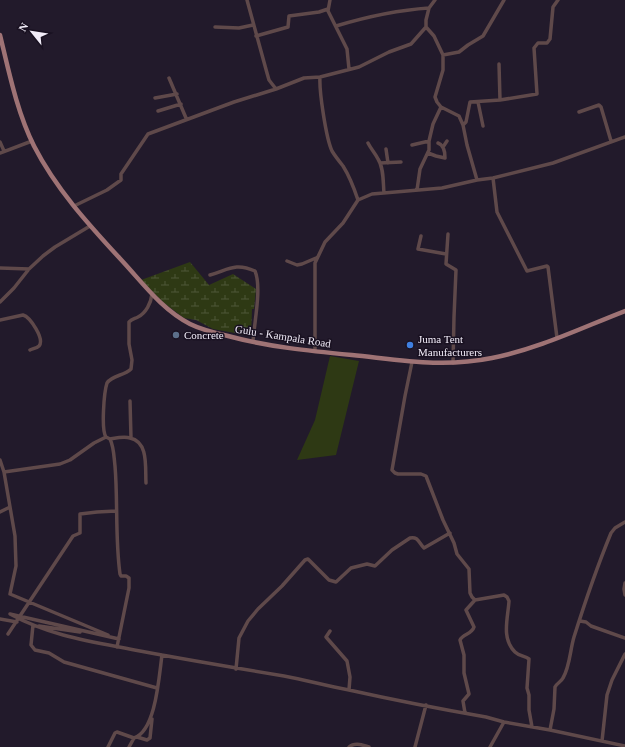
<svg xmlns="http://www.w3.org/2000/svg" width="625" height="747" font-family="Georgia,serif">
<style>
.wetland{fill:url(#wetland-marsh)}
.garden{fill:#2e3914}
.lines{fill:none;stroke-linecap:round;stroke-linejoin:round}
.minor{stroke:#5f494a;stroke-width:3.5}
.major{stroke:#9f7375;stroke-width:4.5}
.service-dot{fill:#5c6f8a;stroke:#191121;stroke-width:1.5}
.shop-dot{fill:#3f7fe0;stroke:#191121;stroke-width:1.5}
.labels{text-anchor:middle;stroke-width:3;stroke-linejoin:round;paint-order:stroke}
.poi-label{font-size:11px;fill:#f1ecf8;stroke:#191121;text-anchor:start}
.street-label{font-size:11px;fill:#f1ecf8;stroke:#191121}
</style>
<defs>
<pattern id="wetland-marsh" width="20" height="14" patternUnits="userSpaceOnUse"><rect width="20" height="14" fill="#2e3914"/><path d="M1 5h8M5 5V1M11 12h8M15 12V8" fill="none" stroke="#4d5637"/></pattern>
</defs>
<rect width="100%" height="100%" fill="#221a2b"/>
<path class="wetland" d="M190 262 209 285 233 274 256 289 254 309H252L251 336 213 329 196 320 184 318 164 303 141 280Z"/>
<path class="garden" d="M330 356 359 361 336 455 297 460 315 420Z"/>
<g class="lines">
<path class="minor" d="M247 0 267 73 269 80 276 89 304 78 320 77 359 67 389 52 411 44 426 27
M330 0 328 11 347 49 349 69
M435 0 429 8 426 20V27L434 36 443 55V70L435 97 437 102 441 107 459 116 463 125 467 145 477 180
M336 26C366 17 398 10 429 8
M215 27 239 28 253 25
M256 36 288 27 289 16 319 12 328 9
M443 55 459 52 468 45 483 36 504 0
M320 77C319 91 326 138 332 151 335 156 339 161 343 166 350 177 354 188 358 200
M169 78 186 118
M155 98 177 94
M500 100 537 94 534 48 538 43H547L550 39 553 7 558 0
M478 102 483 126
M158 111 181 104
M579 112 599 105 601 107 611 141
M463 125 466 122 470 102 500 100 499 64
M0 142 4 151
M368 143C371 149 375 153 378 159 384 168 383 183 384 193
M412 145 429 141
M443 147 447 141
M386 149 388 163
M0 153 32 141
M428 153 436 156 445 158C445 151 444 145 438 143
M380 163 401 162
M493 178 497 212 527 271 547 266 548 267 557 338
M417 190 420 169 429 150V141L433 124 441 107
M74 206 107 190 121 180V174L148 134 234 102 276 89
M448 234 446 264 456 270 454 317 453 363
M421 236 418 249 446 254
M287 261 297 265 302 264 316 258
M0 268 29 269
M210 275C228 270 235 262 255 271 262 288 254 323 253 342
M0 302 14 288 29 269 43 256 55 247 90 226
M0 320 23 315C30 317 45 339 39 346 37 348 32 349 30 350
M315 351V263L325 242 343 223 358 200 372 194 442 188 477 180 493 178 553 163 625 137
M412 362 405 396 392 470 395 473 398 474H421L426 476 443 520 454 543 457 554 469 569 470 593 472 597 475 600
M130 401 131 438
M106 437C101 430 104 392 107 383 112 375 124 376 131 369L132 360 129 344V322C132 319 134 319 138 317 146 313 151 303 152 294
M110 439C116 438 124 436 130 438 149 442 145 468 146 483
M0 460 4 472 15 536 16 566 10 594 108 635
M4 472 60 464 70 460 94 443 106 437 110 439C114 447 114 458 115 466 118 502 115 538 120 574L121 576H126L129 578V588L117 647
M0 512 10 507
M625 583 624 589 625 595
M0 619 17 622
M580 621 586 622 591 626 625 638
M33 625 31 645 35 650 49 653 64 662 157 688
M39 626 80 632
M330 631 326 637 347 661 350 677 349 690
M8 634 73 536 80 533V514L97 512 116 511
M119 639 10 614C52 637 95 642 140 651 188 660 236 668 284 676 306 680 327 686 349 690 394 700 440 709 486 717L504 722 550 730 625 746
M236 669 239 638 248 621 258 609 282 586 305 560 308 559 329 580 336 582 351 568 367 564 375 566 392 550 410 538C418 536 419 543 424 548L450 533
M465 713 463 701 469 694 464 673V655L460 640C463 634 472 634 474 627L466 610 475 600 504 595 507 597 509 601C508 618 501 638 515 652 519 656 525 656 529 659L527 688 529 695V710L532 727
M550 730 554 709 555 687C557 683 561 682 563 678 570 666 570 650 574 637 585 602 597 567 611 533L615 528 625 522
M137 737 147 740 150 738 152 719
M602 741 607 695 612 680 625 654
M108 747 115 733 117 732 134 738C156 731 159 676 162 655
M129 747 134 738
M349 747C355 742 362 745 369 747
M415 747 426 705
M490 747 504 722"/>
<path class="major" d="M0 35C9 72 17 112 34 146 57 191 92 228 125 264 145 286 163 310 190 324 202 330 215 333 228 336 269 347 310 351 352 355 401 360 442 368 492 358 538 349 581 328 625 311"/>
</g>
<circle class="service-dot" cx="176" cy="335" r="4"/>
<circle class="shop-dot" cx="410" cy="345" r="4"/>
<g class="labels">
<g class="poi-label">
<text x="184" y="339">Concrete</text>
<text x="418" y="343">Juma Tent<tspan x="418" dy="13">Manufacturers</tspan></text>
</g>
<g class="street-label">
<text transform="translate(283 336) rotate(9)" y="4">Gulu - Kampala Road</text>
</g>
</g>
<g transform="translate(32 32) rotate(300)" stroke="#191121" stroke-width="3" paint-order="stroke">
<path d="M0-3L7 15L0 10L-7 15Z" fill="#f1ecf8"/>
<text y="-6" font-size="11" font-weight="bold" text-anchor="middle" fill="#f1ecf8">N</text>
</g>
</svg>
